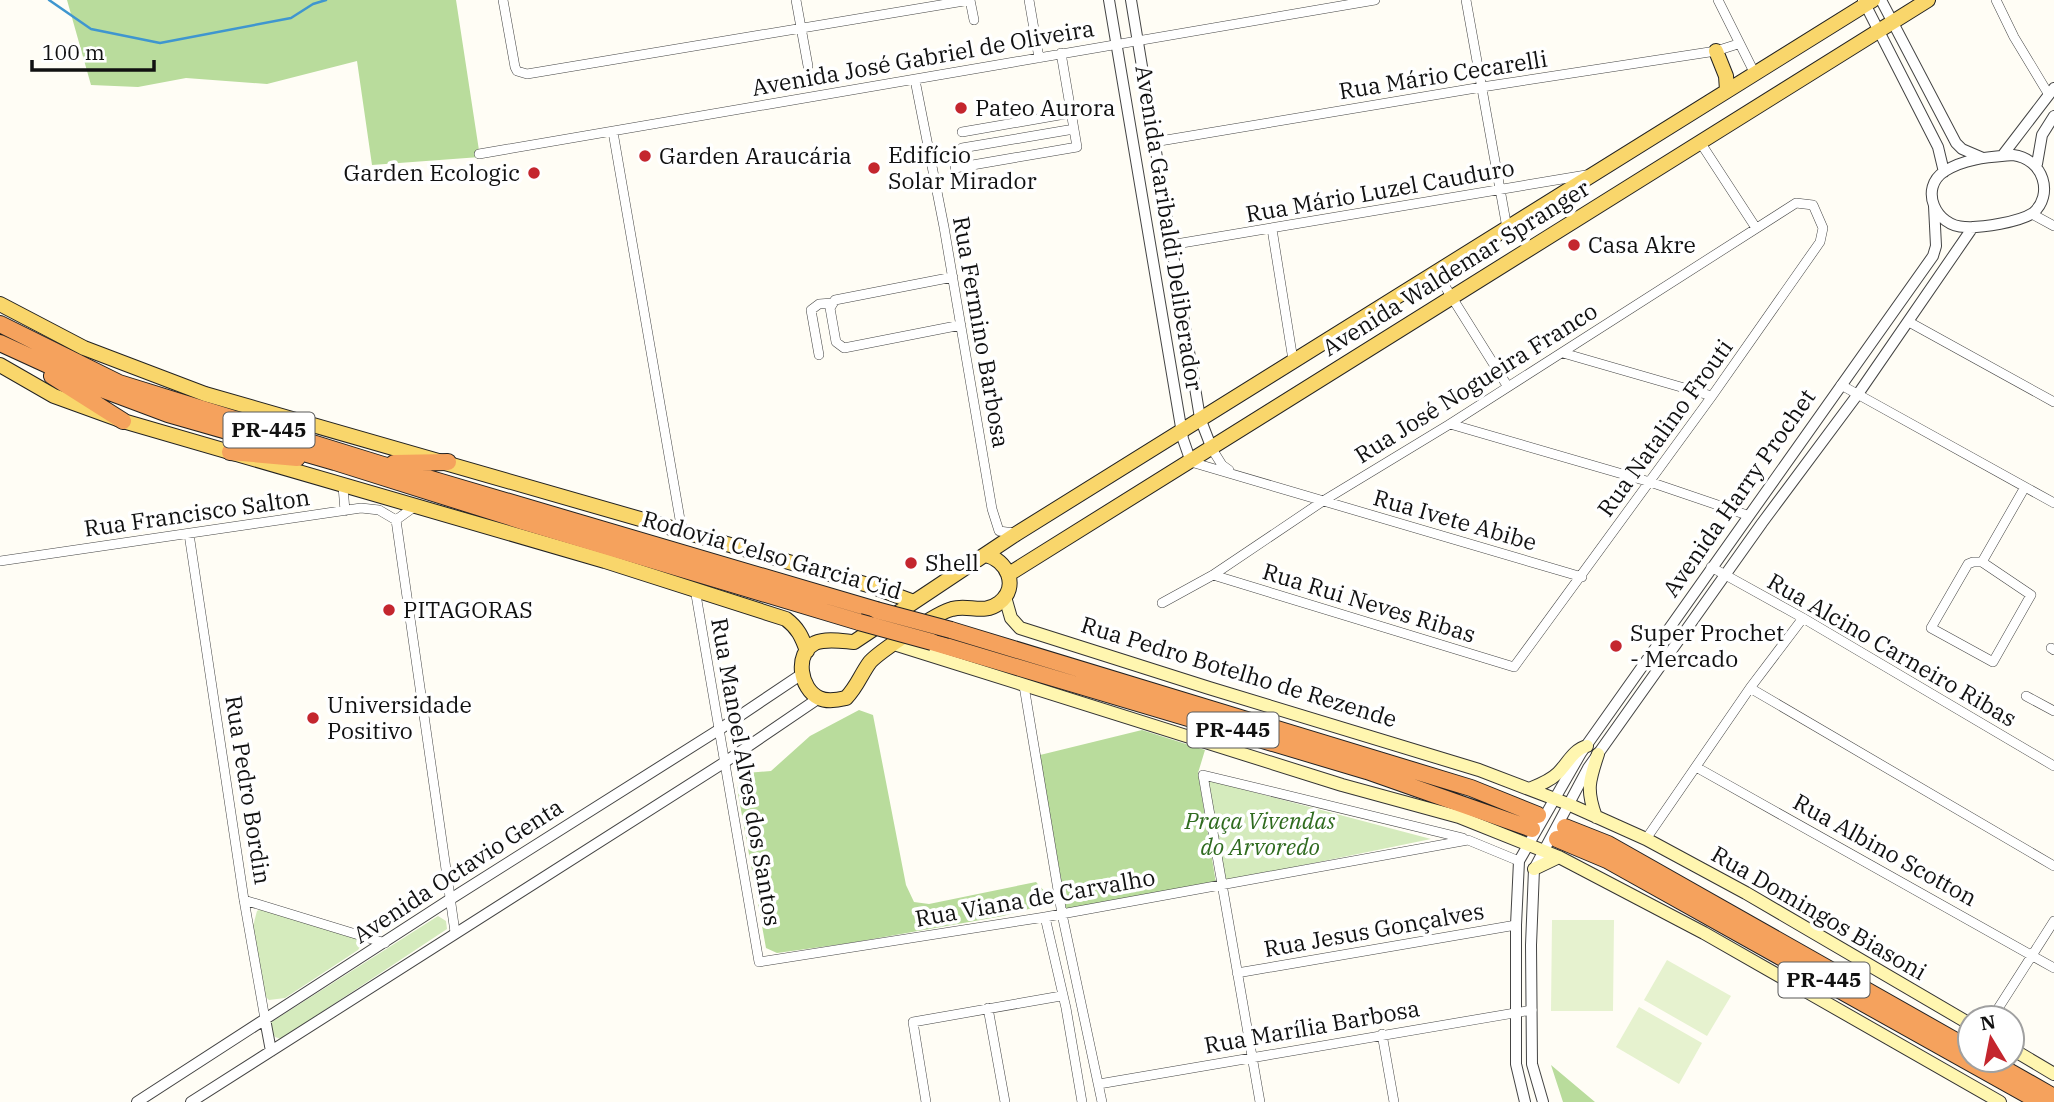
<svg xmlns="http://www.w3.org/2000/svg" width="2054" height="1102" font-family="'IBM Plex Serif',serif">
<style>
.green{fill:#d5ebbd}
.forest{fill:#b9dc9c}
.pitch{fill:#e6f2cf}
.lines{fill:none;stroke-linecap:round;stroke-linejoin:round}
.stream{stroke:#3f96cf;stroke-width:2.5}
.minor-casing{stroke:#444;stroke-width:10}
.tertiary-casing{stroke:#444;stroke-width:12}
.secondary-casing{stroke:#333;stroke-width:14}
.primary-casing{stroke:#222;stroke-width:16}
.motorway-casing{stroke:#222;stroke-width:18}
.minor{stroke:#fff;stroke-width:9}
.tertiary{stroke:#fff;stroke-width:10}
.secondary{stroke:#fff6b0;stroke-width:12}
.primary{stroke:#f9d66b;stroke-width:14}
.motorway{stroke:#f5a25d;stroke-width:16}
.motorway-bridge-casing{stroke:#222;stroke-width:18;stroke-linecap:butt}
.motorway-bridge{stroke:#f5a25d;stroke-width:16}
.poi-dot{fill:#c4262e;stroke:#fff;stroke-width:2.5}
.labels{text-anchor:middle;stroke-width:7;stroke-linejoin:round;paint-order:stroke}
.shield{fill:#fff;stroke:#585858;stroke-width:2}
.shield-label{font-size:21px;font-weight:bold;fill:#111}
.street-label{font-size:23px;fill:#111;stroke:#fff}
.poi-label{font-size:23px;fill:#111;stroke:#fff;text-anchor:start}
.park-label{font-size:23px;font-style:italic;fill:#2f6b1f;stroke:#fff}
</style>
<rect width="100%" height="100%" fill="#fffdf5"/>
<path class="green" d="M1208 780 1431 839 1226 881Z
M261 909 359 937 362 944 358 950 285 998 269 1000 264 995 253 926 257 911Z
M438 916 446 921 447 929 281 1039 275 1037 270 1030V1023Z"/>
<path class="forest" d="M67 0H456L480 157 372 165 357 61 267 84 186 78 138 87 91 85Z
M859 710 873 715 906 885 914 902 929 904 1036 882 1047 894V904L1003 916 850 943 777 953 766 948 737 788 746 773 771 771 810 736Z
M1142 730 1205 750 1198 773 1216 883 1066 909 1040 755Z
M1551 1065 1595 1102H1563Z"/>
<path class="pitch" d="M1552 920H1614L1613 1011H1551Z
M1667 960 1731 996 1707 1036 1644 1000Z
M1639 1007 1702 1043 1679 1084 1616 1047Z"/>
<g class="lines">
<path class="stream" d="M49 0 91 29 160 43 291 18 313 4 326 0"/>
<defs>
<path id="minor" d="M503 0 515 67 517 71 527 74 970 0
M796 0 808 66
M970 0 974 20
M1029 0 1039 58
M1466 0 1507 228
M1718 0 1755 74
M1996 0 2014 37 2049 95
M915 80 944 227 992 509 999 531 1014 533
M613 132 682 531
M962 132 1071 113
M1154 142 1482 87 1716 51 1738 44
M1700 142 1756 228
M962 148 1074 129
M479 154 1375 0
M955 168 1077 147 1061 53
M2032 214 2054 226
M1272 229 1293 360
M1170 245 1586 175
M1436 272 1508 387
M953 277 835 300 830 308 836 342 844 348 961 325
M1909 322 2054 402
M1563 353 1712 396
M819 355 811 310 819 304 832 303
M1841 385 2054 503
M1450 424 1650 482 1747 515
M1212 449 1222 465 1229 470
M1191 462 1582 577
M343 486 345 511
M396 520 455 932
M396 520 414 507
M189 534 244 900 265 1019
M0 561 361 508 379 510 396 520
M1973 562H1982L2031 595 1993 662 1931 628 1968 564Z
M1982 562 2025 487
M1711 567 1803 618 2054 766
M695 589 759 962 1045 917 1468 840 1519 861
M1162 603 1213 575 1323 501 1450 424 1796 203 1813 205 1823 228 1820 242 1712 396 1514 667 1213 575
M2051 648 2054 650
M1024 686 1062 914 1102 1102
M1750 688 2054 866
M2026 696 2054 711
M1696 767 2054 968
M1646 839 1750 688 1803 618
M244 900 385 943
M1045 917 1066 1008 1082 1102
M1237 973 1516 925
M988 1008 1005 1102
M1992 1018 2054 921
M1382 1034 1394 1102
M1099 1084 1532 1010
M926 1102 913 1022 1061 996
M1260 1102 1203 775 1463 838"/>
<path id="tertiary" d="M1109 0 1183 439 1191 462
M1131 0 1200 418 1212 449
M1863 0 1938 147 1944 172
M1881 0 1956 143 1962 149 1983 158
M2013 155C2044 159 2054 195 2033 213 2019 222 1982 228 1965 227 1936 227 1918 188 1945 171 1965 158 1991 157 2013 155Z
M2002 156 2054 88
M2037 164 2042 135 2054 116
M265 1019 271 1051
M137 1102 449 900 720 729 802 674
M191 1102 725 762 819 698
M1525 1102 1516 1064V925L1519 861 1581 753 1933 256 1936 246 1934 206
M1543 1102 1532 1064 1531 945 1534 869 1588 768 1762 523 1858 394 1973 227"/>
<path id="secondary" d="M1005 597 1011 618 1020 628 1209 688 1479 770 1568 804 1646 839 1746 893 1970 1024
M894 644 1342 785 1459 817 1559 857 1704 933 2000 1102
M1529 789C1539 785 1550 781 1558 773 1567 764 1574 749 1587 746
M1596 817C1586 790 1589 781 1598 754
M1534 869 1559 857
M2012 1049 2054 1074"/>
<path id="primary" d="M1716 51 1726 76 1727 90
M0 304 84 348 205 394 682 531 868 585 914 602
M0 365 54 396 123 421 605 561 786 619C798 628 802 637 807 651
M985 555C1007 559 1020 587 999 603 984 615 968 604 952 609 938 612 879 652 870 662 861 674 857 687 846 698 838 700 827 702 819 698 800 689 794 654 815 643 826 638 842 641 854 642L1016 534 1873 0
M1009 574 1928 0"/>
<path id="motorway" d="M0 324 119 383 380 464 876 610
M0 343 96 387 168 414 335 462 522 521 859 622
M52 376 123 421
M230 452 297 458
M394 463 448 462
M951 630 1471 788 1538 815
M932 642 1367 771 1532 829
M1565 827 1608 844 1970 1049
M1557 839 1607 860 2040 1102
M1989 1060 2054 1097"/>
</defs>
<use href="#minor" class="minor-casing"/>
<use href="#tertiary" class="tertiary-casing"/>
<use href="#secondary" class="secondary-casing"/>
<use href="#primary" class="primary-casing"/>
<use href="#motorway" class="motorway-casing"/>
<use href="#minor" class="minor"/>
<use href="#tertiary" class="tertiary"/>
<use href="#secondary" class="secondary"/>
<use href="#primary" class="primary"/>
<use href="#motorway" class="motorway"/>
<defs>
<path id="motorway-bridge" d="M876 610 951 630
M859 622 932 642"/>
</defs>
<use href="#motorway-bridge" class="motorway-bridge-casing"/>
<use href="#motorway-bridge" class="motorway-bridge"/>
</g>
<g class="poi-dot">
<circle cx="961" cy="108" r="7"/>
<circle cx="645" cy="156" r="7"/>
<circle cx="874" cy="168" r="7"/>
<circle cx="534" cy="173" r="7"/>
<circle cx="1574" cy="245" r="7"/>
<circle cx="911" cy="563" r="7"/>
<circle cx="389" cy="610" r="7"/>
<circle cx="1616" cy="646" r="7"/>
<circle cx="313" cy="718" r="7"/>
</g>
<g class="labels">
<g class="shield">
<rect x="223.5" y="412.5" width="91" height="35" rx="5"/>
<rect x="1187.5" y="712.5" width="91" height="35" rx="5"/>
<rect x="1778.5" y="962.5" width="91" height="35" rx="5"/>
</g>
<g class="shield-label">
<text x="269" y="437">PR-445</text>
<text x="1233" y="737">PR-445</text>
<text x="1824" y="987">PR-445</text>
</g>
<g class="street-label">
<text transform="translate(923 58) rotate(-10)" y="8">Avenida José Gabriel de Oliveira</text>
<text transform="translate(1443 75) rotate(-9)" y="8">Rua Mário Cecarelli</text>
<text transform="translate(1380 191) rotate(-10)" y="8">Rua Mário Luzel Cauduro</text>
<text transform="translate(1169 228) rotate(81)" y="8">Avenida Garibaldi Deliberador</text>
<text transform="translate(1456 268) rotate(-32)" y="8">Avenida Waldemar Spranger</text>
<text transform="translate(981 332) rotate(80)" y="8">Rua Fermino Barbosa</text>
<text transform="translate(1476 383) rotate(-32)" y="8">Rua José Nogueira Franco</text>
<text transform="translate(1665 428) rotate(-54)" y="8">Rua Natalino Frouti</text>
<text transform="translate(1739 493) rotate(-55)" y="8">Avenida Harry Prochet</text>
<text transform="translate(197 513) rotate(-8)" y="8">Rua Francisco Salton</text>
<text transform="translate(1455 520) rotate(16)" y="8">Rua Ivete Abibe</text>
<text transform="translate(772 555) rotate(16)" y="8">Rodovia Celso Garcia Cid</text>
<text transform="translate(1369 603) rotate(17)" y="8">Rua Rui Neves Ribas</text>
<text transform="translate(1892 650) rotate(30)" y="8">Rua Alcino Carneiro Ribas</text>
<text transform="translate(1239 672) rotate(17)" y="8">Rua Pedro Botelho de Rezende</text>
<text transform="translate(746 772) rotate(80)" y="8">Rua Manoel Alves dos Santos</text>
<text transform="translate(248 790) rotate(81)" y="8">Rua Pedro Bordin</text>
<text transform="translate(1885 850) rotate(29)" y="8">Rua Albino Scotton</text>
<text transform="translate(458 871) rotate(-33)" y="8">Avenida Octavio Genta</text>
<text transform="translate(1035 898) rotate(-10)" y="8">Rua Viana de Carvalho</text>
<text transform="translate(1819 913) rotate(30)" y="8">Rua Domingos Biasoni</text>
<text transform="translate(1374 930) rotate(-10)" y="8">Rua Jesus Gonçalves</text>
<text transform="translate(1312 1027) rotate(-10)" y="8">Rua Marília Barbosa</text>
</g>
<g class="poi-label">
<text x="975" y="116">Pateo Aurora</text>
<text x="888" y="163">Edifício<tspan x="888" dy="26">Solar Mirador</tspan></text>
<text x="659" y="164">Garden Araucária</text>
<text x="520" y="181" text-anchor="end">Garden Ecologic</text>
<text x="1588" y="253">Casa Akre</text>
<text x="925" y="571">Shell</text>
<text x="403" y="618">PITAGORAS</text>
<text x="1630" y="641">Super Prochet<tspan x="1630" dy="26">- Mercado</tspan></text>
<text x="327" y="713">Universidade<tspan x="327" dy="26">Positivo</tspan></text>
</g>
<g class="park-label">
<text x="1260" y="829">Praça Vivendas<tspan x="1260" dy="26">do Arvoredo</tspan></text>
</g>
</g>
<g transform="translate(1991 1039) rotate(350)"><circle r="33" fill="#ffffff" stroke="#a0a0a0" stroke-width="2"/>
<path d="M0-5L12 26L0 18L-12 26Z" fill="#c4262e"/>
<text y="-10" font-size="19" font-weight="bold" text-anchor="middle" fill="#111111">N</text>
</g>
<path d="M32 60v10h122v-10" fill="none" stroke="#111111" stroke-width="3.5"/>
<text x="42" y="60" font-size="21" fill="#111111" stroke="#ffffff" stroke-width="5" paint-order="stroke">100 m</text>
</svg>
